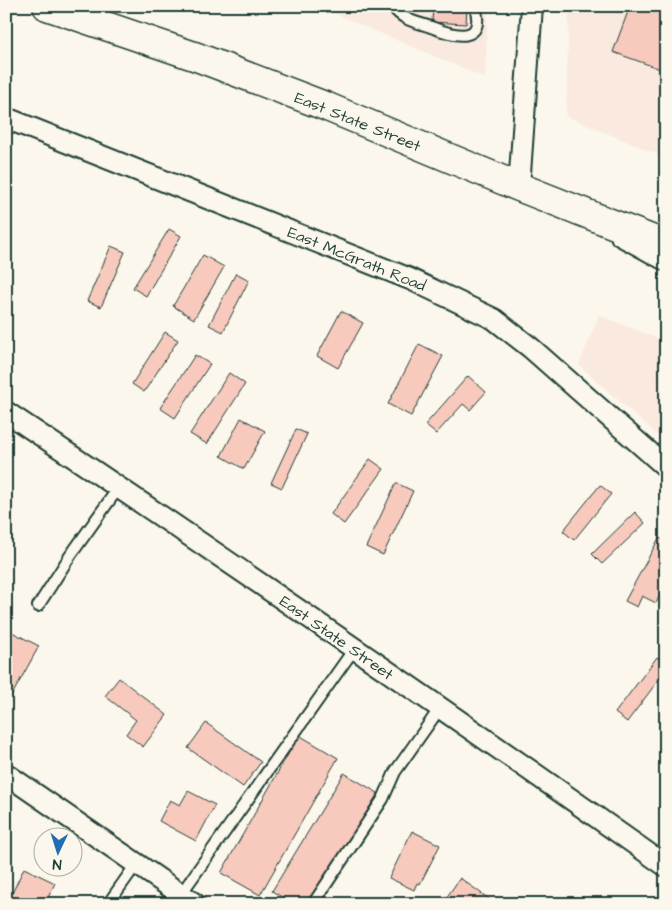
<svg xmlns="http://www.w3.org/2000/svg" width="672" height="910" font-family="'Architects Daughter',sans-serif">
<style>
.built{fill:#fae9de}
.building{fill:#f8c9bd;stroke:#1f3d34}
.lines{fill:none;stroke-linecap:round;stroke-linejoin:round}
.lane-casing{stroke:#1f3d34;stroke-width:14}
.street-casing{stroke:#1f3d34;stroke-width:24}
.highway-casing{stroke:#1f3d34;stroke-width:31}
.lane{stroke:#fbf7ec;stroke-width:10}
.street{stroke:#fbf7ec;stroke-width:20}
.highway{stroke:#fbf7ec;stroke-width:28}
.labels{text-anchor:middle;stroke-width:5;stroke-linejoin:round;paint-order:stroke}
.street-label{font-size:16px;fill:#1f3d34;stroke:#fbf7ec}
</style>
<rect width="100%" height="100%" fill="#fbf7ec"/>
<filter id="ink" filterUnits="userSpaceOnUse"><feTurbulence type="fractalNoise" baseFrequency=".02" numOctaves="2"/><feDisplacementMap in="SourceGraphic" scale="10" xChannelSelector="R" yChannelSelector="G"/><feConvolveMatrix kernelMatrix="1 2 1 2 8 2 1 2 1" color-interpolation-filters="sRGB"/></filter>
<g filter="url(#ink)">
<path class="built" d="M317 6H488L485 78Z
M569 6H666V158L566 116Z
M599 315 666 342V443L579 365Z"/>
<path class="building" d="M433 6H467L466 24 432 22Z
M630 6H666V71L613 52Z
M169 229 181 236 146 296 133 288Z
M111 246 125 252 101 307 87 301Z
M203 255 224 267 194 319 173 306Z
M236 273 249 280 223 332 209 325Z
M341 311 363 323 338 368 317 356Z
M165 332 178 340 144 392 132 384Z
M419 344 443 356 411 416 388 404Z
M195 355 210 364 175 418 160 408Z
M229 373 245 384 207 444 190 434Z
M468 376 486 392 470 410 463 404 436 434 425 425Z
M241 418 265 431 244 469 221 456Z
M296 429 307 434 282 488 271 483Z
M370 459 384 469 344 524 331 514Z
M396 483 413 491 383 555 366 547Z
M600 485 611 494 574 540 563 531Z
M635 512 645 523 602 564 592 554Z
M659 538 666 541V584L656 603 642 596 637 607 625 601Z
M8 630 39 646 6 706V633Z
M657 657 666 663V670L627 722 615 713Z
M119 678 167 715 143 747 126 734 136 720 105 696Z
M206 723 261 762 243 787 188 748Z
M299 735 338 758 260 895 221 873Z
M344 773 378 793 311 904H293L272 891Z
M188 791 215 805 196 841 159 821 170 800 180 805Z
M412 831 440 845 420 884 417 883 414 890 389 878Z
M24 868 55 883 45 904H7Z
M460 878 496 904H447L444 901Z"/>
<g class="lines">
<defs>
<path id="lane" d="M393 7C402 20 416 22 431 27 454 36 486 45 475 6
M617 239 666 266
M38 606 70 556 119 487
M181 894 354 649
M108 904 137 863
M313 904 383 799 395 772 440 708"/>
<path id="street" d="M6 118 410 279 494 319 531 348 666 467
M519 187 532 6
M6 412C228 560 448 712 666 866
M6 774 195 904"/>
<path id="highway" d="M47 6 197 57 325 106 519 187 666 245"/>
</defs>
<use href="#lane" class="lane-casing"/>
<use href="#street" class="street-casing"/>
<use href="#highway" class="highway-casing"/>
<use href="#lane" class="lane"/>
<use href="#street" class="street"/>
<use href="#highway" class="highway"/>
</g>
</g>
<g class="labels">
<g class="street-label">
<text transform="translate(358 121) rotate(22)" y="6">East State Street</text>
<text transform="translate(357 258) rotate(22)" y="6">East McGrath Road</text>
<text transform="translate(337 637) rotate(35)" y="6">East State Street</text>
</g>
</g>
<rect width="672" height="910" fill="none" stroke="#fbf7ec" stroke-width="25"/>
<rect x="12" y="12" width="647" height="885" fill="none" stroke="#1f3d34" stroke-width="2" filter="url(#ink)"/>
<g transform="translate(58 852) rotate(184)"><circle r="24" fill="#fbf7ec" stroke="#a3ada2"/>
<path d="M0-4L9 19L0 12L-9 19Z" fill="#1f6fb2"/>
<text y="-8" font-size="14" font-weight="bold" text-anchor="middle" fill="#1f3d34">N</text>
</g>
</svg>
